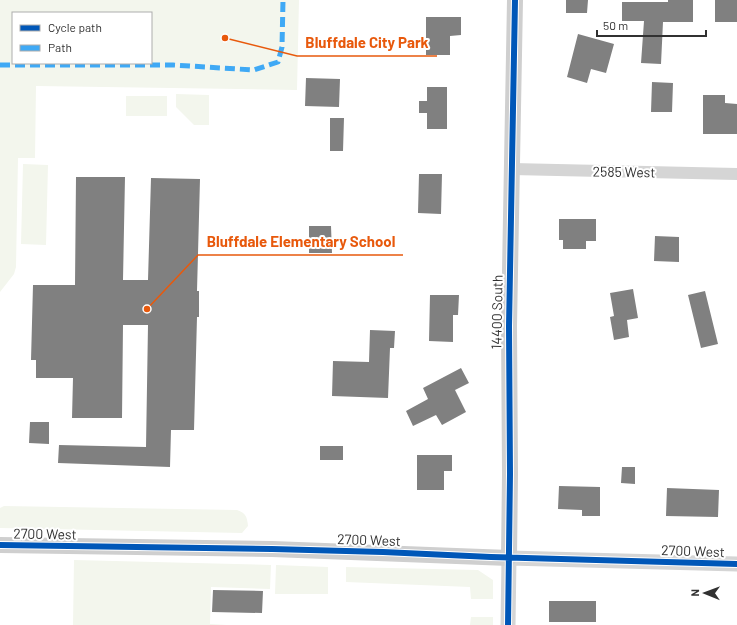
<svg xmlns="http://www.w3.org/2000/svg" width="737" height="625" font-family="Barlow,sans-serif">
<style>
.green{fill:#f3f6ed;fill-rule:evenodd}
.building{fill:#808080}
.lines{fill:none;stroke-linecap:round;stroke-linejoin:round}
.minor{stroke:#d5d5d5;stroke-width:12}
.tertiary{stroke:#d5d5d5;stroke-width:15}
.secondary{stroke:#cfcfcf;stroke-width:16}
.quiet{stroke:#3fa9f5;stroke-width:5;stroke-dasharray:10 5;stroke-linecap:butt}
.cycleway-casing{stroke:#fff;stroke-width:8}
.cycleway{stroke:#0057b8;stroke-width:6}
.labels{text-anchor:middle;stroke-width:4;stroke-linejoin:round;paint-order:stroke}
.street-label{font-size:14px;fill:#313131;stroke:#fff}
.leader{fill:none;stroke:#e8590c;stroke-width:1.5}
.callout-dot{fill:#e8590c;stroke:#fff;stroke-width:1.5}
.callout-label{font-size:15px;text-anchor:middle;font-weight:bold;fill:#e8590c;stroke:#fff;stroke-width:4;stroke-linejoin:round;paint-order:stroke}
</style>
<rect width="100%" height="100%" fill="#fff"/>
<path class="green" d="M0 0H299L297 90 36 86 35 158H18L16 267 14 274 0 292ZM13 13H151V63H13Z
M176 94 209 95V125H194L176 107Z
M126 96H167V116H126Z
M23 164 48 165 46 245 21 244Z
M4 506 237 510C246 513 247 517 248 526L242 533 0 528V508Z
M74 560 271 565 270 589 211 587 210 624 227 625H73Z
M276 565 328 567V594H275Z
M346 567 478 570 493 580V599H471L470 587 346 582Z
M471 617H493V625H470Z"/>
<path class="building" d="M566 0H588L587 13H566Z
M668 0H693V22H663L661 64 641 63 644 21H622V2H668Z
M715 0H737V22H715Z
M426 17H461V35L450 36V55H426Z
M578 34 614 44 606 73 591 69 587 83 567 77Z
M306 78 340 79 339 107 305 106Z
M652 82 673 83 672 112H651Z
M427 87H447V129H427V113H419V101H427Z
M703 95H725V103L737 104V134H703Z
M330 118H344L343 151H330Z
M419 174H442L441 214 418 213Z
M76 177H125L123 280H148L151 178 200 179 197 291H199V317H197L194 430H171L170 467 58 463 59 445 146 447 148 325H123L122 418H72L73 378H36V360H31L33 285H75Z
M559 219H596V241H586V249H563V240H559Z
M309 226H331L332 253H309Z
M655 236 679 237V262L654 261Z
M633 289 638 318 627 320 629 337 614 340 610 317 614 316 610 293Z
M705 291 718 344 701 348 688 295Z
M430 295H459L458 315H453V342L429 341Z
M370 330 395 331 394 348H390L388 398 332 396 333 361 369 362Z
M461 368 469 383 455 390 466 412 442 425 436 415 413 426 406 411 428 399 423 388Z
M30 422H49V444L29 443Z
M320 446H343V460H320Z
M417 455H452V471H444V490H417Z
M622 467H635V484L621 483Z
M559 486 600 487V516H582V510L558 509Z
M667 488 719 490 718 517 666 516Z
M213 590 263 591 262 613 212 612Z
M549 601H596V622H549Z"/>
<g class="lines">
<path class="minor" d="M512 169 737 174"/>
<path class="tertiary" d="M508 625 509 558 737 564"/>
<path class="secondary" d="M0 545 272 549 509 558 510 474 509 326 515 0"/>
<path class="quiet" d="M0 65H173L254 70 278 62 282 47 283 0"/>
<defs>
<path id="cycleway" d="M0 545 272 549 383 552 491 557 737 564
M508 625 510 474 509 326 515 0"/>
</defs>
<use href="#cycleway" class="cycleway-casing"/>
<use href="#cycleway" class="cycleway"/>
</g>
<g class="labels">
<g class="street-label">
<text transform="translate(624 172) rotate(1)" y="5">2585 West</text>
<text transform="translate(497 312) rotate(-89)" y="5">14400 South</text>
<text transform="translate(45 534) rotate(1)" y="5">2700 West</text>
<text transform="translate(369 540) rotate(2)" y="5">2700 West</text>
<text transform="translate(693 551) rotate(2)" y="5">2700 West</text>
</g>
</g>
<path class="leader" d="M225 38L297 56H437M147 309L198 255H403"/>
<g class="callout-dot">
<circle cx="225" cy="38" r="4"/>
<circle cx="147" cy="309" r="4"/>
</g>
<g class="callout-label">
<text x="367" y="48">Bluffdale City Park</text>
<text x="301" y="247">Bluffdale Elementary School</text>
</g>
<rect x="12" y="12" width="140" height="52" fill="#ffffff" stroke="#adadad"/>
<rect x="20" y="25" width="20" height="6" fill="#0057b8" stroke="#adadad"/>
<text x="48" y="32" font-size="12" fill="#313131">Cycle path</text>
<rect x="20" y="45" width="20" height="6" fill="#3fa9f5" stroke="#adadad"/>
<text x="48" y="52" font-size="12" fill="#313131">Path</text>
<g transform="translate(705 593) rotate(271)" stroke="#ffffff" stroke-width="3" paint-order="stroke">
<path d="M0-3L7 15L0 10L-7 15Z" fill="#313131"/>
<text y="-6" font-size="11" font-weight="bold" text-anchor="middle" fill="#313131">N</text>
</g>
<path d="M597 30v6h109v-6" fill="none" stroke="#313131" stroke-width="2"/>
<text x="603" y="30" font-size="12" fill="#313131" stroke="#ffffff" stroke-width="3" paint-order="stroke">50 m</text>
</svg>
